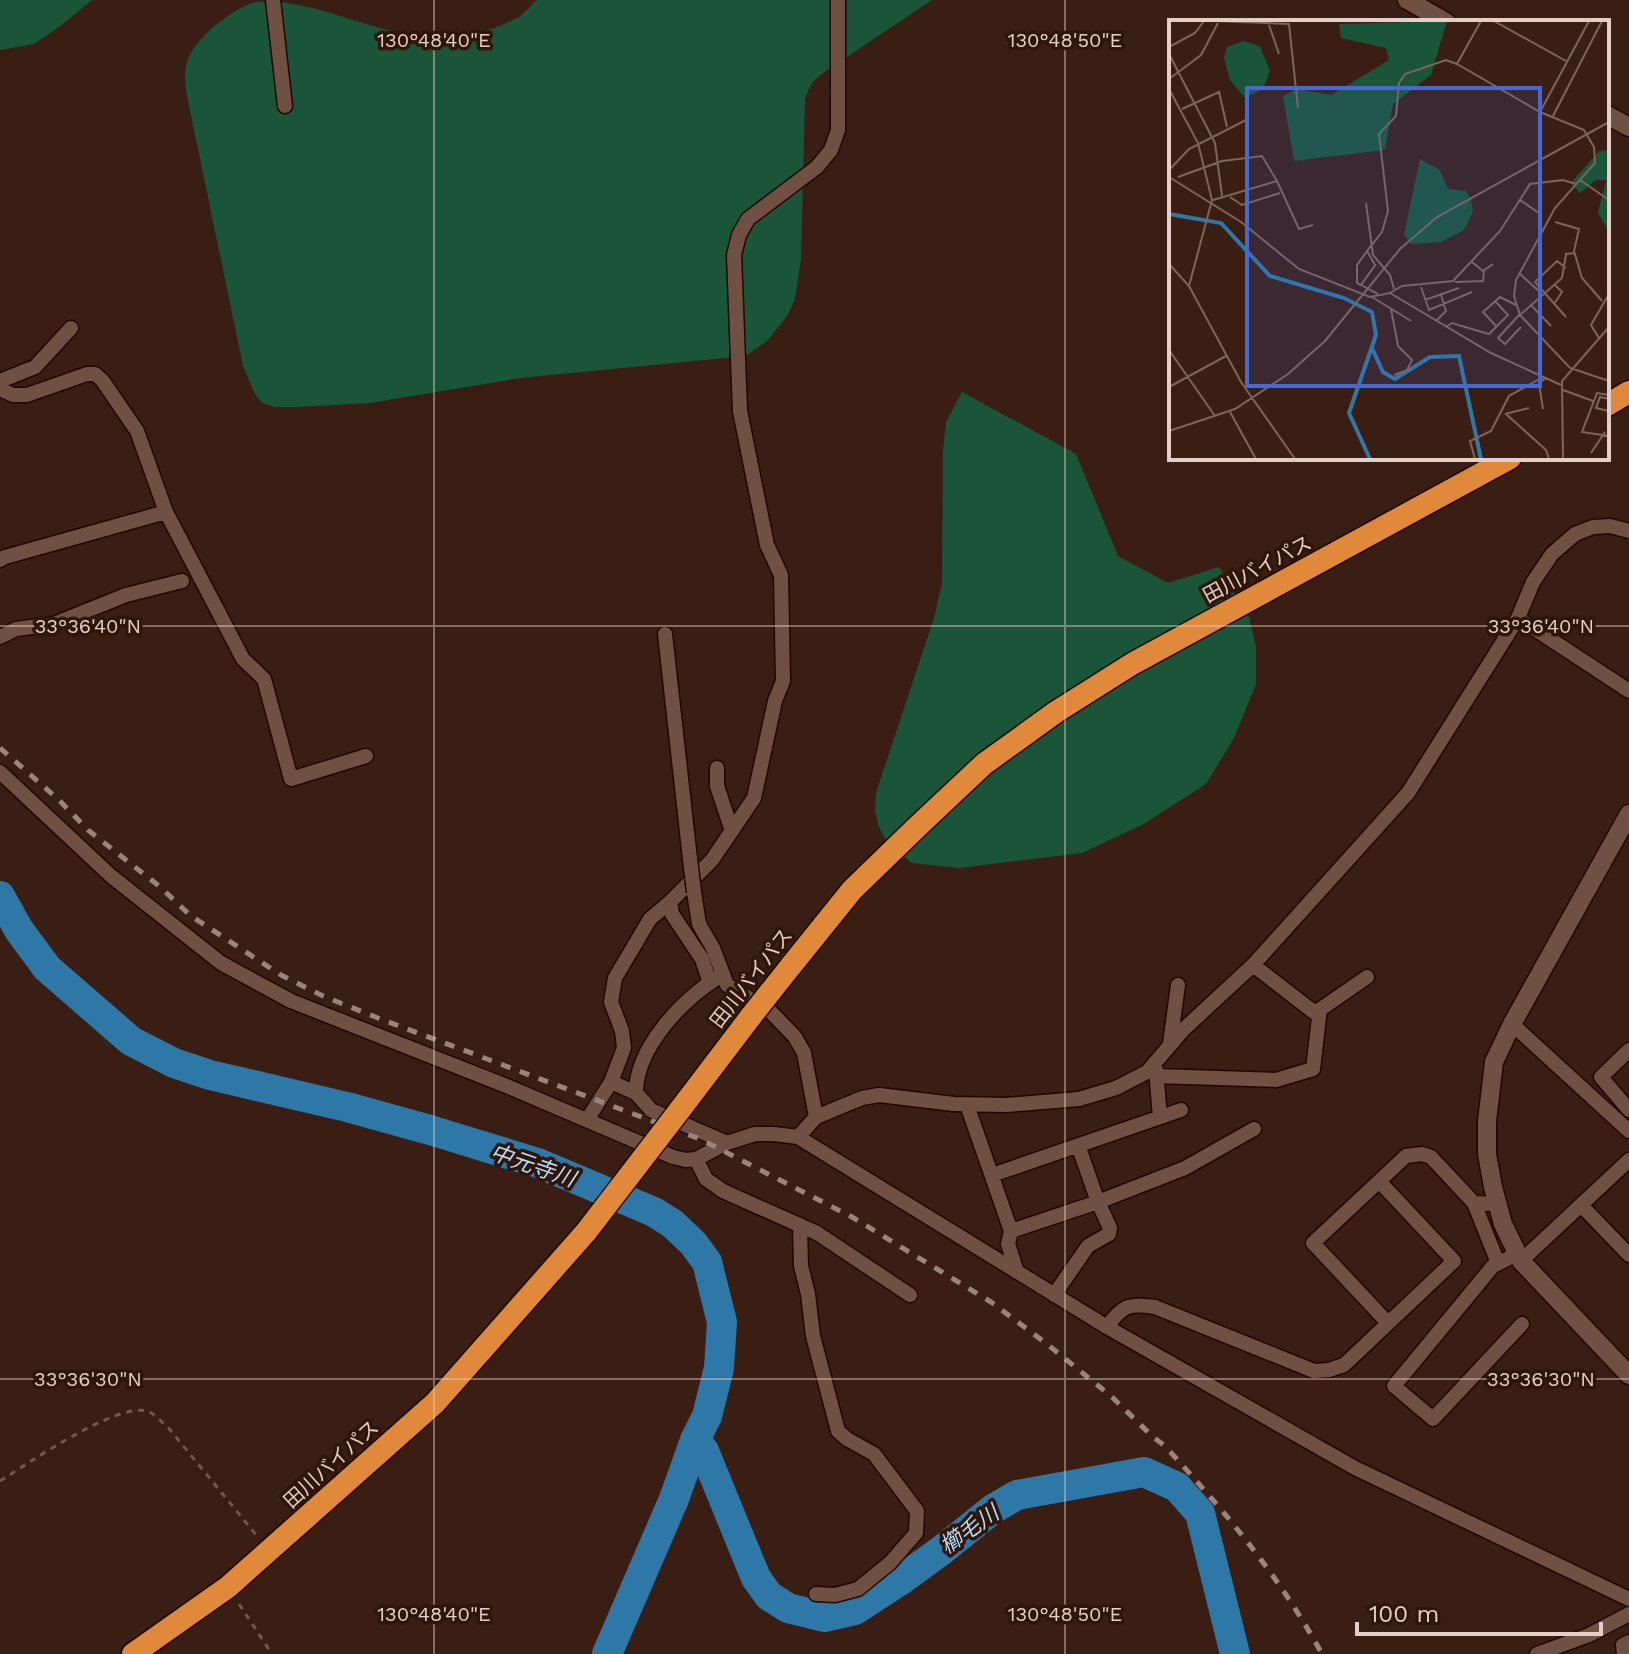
<svg xmlns="http://www.w3.org/2000/svg" width="1629" height="1654" font-family="'Work Sans','Noto Sans JP',sans-serif">
<style>
.green{fill:#1b5539}
.lines{fill:none;stroke-linecap:round;stroke-linejoin:round}
.river{stroke:#2e78a7;stroke-width:30}
.minor-casing{stroke:#200701;stroke-width:17}
.tertiary-casing{stroke:#200701;stroke-width:21}
.trunk-casing{stroke:#200701;stroke-width:25}
.path{stroke:#71574e;stroke-width:3;stroke-dasharray:6 6;stroke-linecap:butt}
.minor{stroke:#705043;stroke-width:14}
.tertiary{stroke:#705043;stroke-width:18}
.trunk{stroke:#e1893b;stroke-width:22}
.rail{stroke:#9b847b;stroke-width:5;stroke-dasharray:10 10;stroke-linecap:butt}
.minor-bridge-casing{stroke:#200701;stroke-width:17;stroke-linecap:butt}
.trunk-bridge-casing{stroke:#200701;stroke-width:25;stroke-linecap:butt}
.minor-bridge{stroke:#705043;stroke-width:14}
.trunk-bridge{stroke:#e1893b;stroke-width:22}
.ticks{fill:none;stroke:#e3cfc8;stroke-width:2;stroke-opacity:0.45}
.labels{text-anchor:middle;stroke-width:7;stroke-linejoin:round;paint-order:stroke}
.street-label{font-size:20px;fill:#e3cfc8;stroke:#301509}
.water-label{font-size:22px;font-style:italic;fill:#b2ddfd;stroke:#301509}
.inset-river{fill:none;stroke:#2e78a7;stroke-width:4}
.inset-road{fill:none;stroke:#7e655b;stroke-width:2}
.view{fill:#4568d5;fill-opacity:0.15;stroke:#4568d5;stroke-width:4}
.inset-edge{fill:none;stroke:#e3cfc8;stroke-width:4}
.ticks-label{font-size:20px;text-anchor:middle;fill:#e3cfc8;stroke:#301509;stroke-width:7;stroke-linejoin:round;paint-order:stroke}
</style>
<rect width="100%" height="100%" fill="#3a1e13"/>
<path class="green" d="M0 0H92L59 27 34 44 0 50Z
M537 0H932L820 75 811 84 805 98 801 259 795 299 787 316 768 340 746 356 520 378 370 403 297 407H274L262 403 255 394 243 366 186 91C183 62 188 52 209 31 220 21 241 5 256 2 285 0 313 7 340 16 369 25 412 39 442 38 467 38 497 29 519 17 525 13 531 5 537 0Z
M962 392 1076 454 1118 556 1168 583 1219 567 1249 617 1256 647V684L1234 738 1206 784 1142 825 1082 853 959 868 912 863 900 853 885 838 878 825 875 811 876 793 934 618 942 583 943 450 946 422Z"/>
<g class="lines">
<path class="river" d="M0 896 19 930 47 968 131 1041 174 1063 210 1075 347 1107 430 1130 538 1163 654 1212 673 1224 693 1243 707 1262 722 1322 719 1368 707 1416 695 1440 674 1499 607 1654
M695 1440 704 1451 756 1578 769 1596 788 1608 824 1617 855 1610 898 1582 942 1550 993 1509 1017 1495 1144 1472 1177 1487 1200 1513 1235 1654"/>
<defs>
<path id="minor" d="M273 0 285 106
M0 381 35 367 71 328
M0 389 13 395H27L87 374H95L102 380 137 431 166 512
M0 560 5 557 166 512 243 659 264 679 291 779 366 756
M1518 618 1629 691
M665 634 690 859
M0 637 16 629 54 624 126 595 182 581
M717 768V786L732 831
M0 772 111 876 221 963 291 1001 509 1087 673 1157 686 1160 696 1159 727 1143 755 1134H774L798 1137 1107 1327 1355 1468 1629 1599
M694 892 699 924 713 948 727 985 770 1011 795 1037 804 1053 816 1117
M1253 965 1315 1013 1367 977
M717 978C681 1001 636 1048 636 1093L651 1110 727 1143
M710 983 702 959 672 914 670 902 712 860 754 798 775 701 783 681 781 575 767 545 740 411 734 255 739 235 748 219 817 167 831 150 838 130V0
M1512 1024 1629 1131
M1170 1044 1178 985
M1629 1050 1601 1077 1629 1110
M1156 1070 1160 1117
M1156 1076 1276 1080 1313 1069 1320 1009
M636 1093 611 1082 624 1048 622 1031 611 1002 615 978 650 919 670 902
M967 1105 1011 1231 1098 1202 1185 1168 1254 1129
M587 1120 611 1082
M798 1137 816 1117 862 1098 879 1095 954 1104 1007 1105 1079 1099 1116 1088 1147 1072 1184 1029 1253 965 1408 793 1518 618 1533 582 1552 554 1575 534 1593 527 1610 526 1629 531
M696 1159 706 1179 723 1191 817 1233 910 1295
M992 1175 1181 1110
M1474 1203 1498 1263
M1581 1205 1629 1255
M800 1225 801 1266 808 1294 813 1336 838 1431 847 1439 874 1454 917 1511 916 1533 890 1563 858 1589 835 1595 816 1594
M1011 1231 1008 1244 1017 1272
M1517 1254 1493 1266 1394 1386 1433 1419 1522 1324
M1521 1261 1629 1160
M1054 1295 1088 1246 1109 1234 1110 1228 1098 1202 1078 1145
M1388 1323 1313 1243 1406 1156 1422 1154 1431 1157 1474 1203 1498 1204
M1107 1327C1122 1306 1128 1303 1155 1307L1314 1371 1329 1370 1344 1365 1454 1261 1379 1181
M1537 1654 1589 1635 1629 1614
M1624 1654 1623 1645 1629 1642"/>
<path id="tertiary" d="M1407 0 1446 22
M1607 115 1629 127
M1629 814 1512 1024 1494 1062 1487 1121V1154L1493 1187 1503 1224 1521 1261 1629 1375"/>
<path id="trunk" d="M1607 405 1629 392
M790 967 852 890 918 826 984 764 1056 712 1132 664 1510 458
M679 1111 752 1015
M133 1654 228 1587 435 1403 586 1232"/>
</defs>
<use href="#minor" class="minor-casing"/>
<use href="#tertiary" class="tertiary-casing"/>
<use href="#trunk" class="trunk-casing"/>
<path class="path" d="M0 1481C29 1463 115 1403 147 1411 154 1413 161 1422 167 1426L257 1536
M239 1604 272 1654"/>
<use href="#minor" class="minor"/>
<use href="#tertiary" class="tertiary"/>
<use href="#trunk" class="trunk"/>
<path class="rail" d="M0 748 59 800 88 830 159 886 191 916 281 975 323 996 378 1018 700 1139 852 1217 991 1302 1047 1344 1112 1397 1153 1437 1165 1446C1225 1512 1279 1575 1322 1654"/>
<defs>
<path id="minor-bridge" d="M690 859 694 892"/>
<path id="trunk-bridge" d="M752 1015 790 967
M586 1232 679 1111"/>
</defs>
<use href="#minor-bridge" class="minor-bridge-casing"/>
<use href="#trunk-bridge" class="trunk-bridge-casing"/>
<use href="#minor-bridge" class="minor-bridge"/>
<use href="#trunk-bridge" class="trunk-bridge"/>
</g>
<path class="ticks" d="M434 0V1654M1065 0V1654M0 626H1629M0 1379H1629"/>
<g class="labels">
<g class="street-label">
<text transform="translate(1257 569) rotate(-28)" y="7">田川バイパス</text>
<text transform="translate(751 978) rotate(-52)" y="7">田川バイパス</text>
<text transform="translate(331 1464) rotate(-42)" y="7">田川バイパス</text>
</g>
<g class="water-label">
<text transform="translate(533 1165) rotate(19)" y="8">中元寺川</text>
<text transform="translate(969 1529) rotate(-35)" y="8">櫛毛川</text>
</g>
</g>
<g transform="translate(1169 20)">
<rect width="440" height="440" fill="#3a1e13"/>
<path d="M278 1 262 55 224 84 216 130 125 141 114 76 128 69 162 75 220 40 217 28 172 18 170 4ZM74 21 91 26 101 51 94 69 76 78 61 60 55 37 58 27ZM440 130V212L429 193 437 160H427L411 173 402 163 430 131ZM251 139 271 150 279 169 297 171 302 180 304 192 295 210 272 222 242 224 235 214Z" fill="#1b5539"/>
<path class="inset-river" d="M0 194 52 203 101 256 175 278 203 292 207 315 180 393 201 439M203 328 214 352 226 359 261 337 290 336 312 439"/>
<path class="inset-road" d="M45 1 120 4 129 88M312 1 288 44 371 92 415 110 425 127 426 143 386 188 347 260 345 276 351 295 401 348 440 361M325 1 397 41M100 5 110 34M0 27 26 13 35 1M0 34 46 123 53 176M0 59 32 35 49 3M0 69 29 123 43 180 20 266M13 89 50 72 58 107M371 92 420 1M384 96 433 1M1 149 20 129 77 100M0 157 72 202 130 249 201 277 221 273 322 333 392 365M9 157 53 141 93 136 108 161M411 160 440 180M61 177 73 185 111 173M44 180 108 161 130 209 144 205M351 180 373 195M197 183 204 235 221 255 225 269M386 202 410 209 405 231 413 258 433 281M303 242 314 251 324 244M0 244 20 266 72 362 126 439M207 244 192 265 209 274M206 245 198 231 213 212 219 191 210 114 227 96 230 63 236 54 277 40 288 44M397 248 388 241 366 262 397 297M350 253 372 273M286 262 314 261 315 250M192 265 188 263V245L198 231M252 267 260 290 303 272M221 273 233 266 284 261 331 211 361 164 394 160 407 164M203 277 242 301M256 280 290 268M385 284 393 272 386 265M362 285 382 306M222 289 229 326 243 340 238 350 225 355M351 294 329 318 336 324 352 307M351 295 393 258 397 234 406 233M267 301 277 291 272 275M277 307 283 303 320 314 339 295 326 281M328 307 314 292 331 277 347 285M430 318 422 305 440 274M0 330 46 396M0 367 57 336M394 370 424 381M440 375 428 373 413 412 440 416M440 379 431 377 427 388 440 391M374 389 370 364 376 358M61 392 87 439M336 394 360 388M337 394 377 430 380 439M0 411 66 389 119 354 156 321 231 229 268 197 440 102M422 433 436 412M306 439 301 421 322 411 340 376 374 357M394 439 393 361 440 307"/>
<path class="view" d="M78 68H371V366H78Z"/>
<rect width="440" height="440" class="inset-edge"/>
</g>
<g class="ticks-label">
<text x="434" y="47">130°48'40"E</text>
<text x="1065" y="47">130°48'50"E</text>
<text x="88" y="633">33°36'40"N</text>
<text x="1541" y="633">33°36'40"N</text>
<text x="88" y="1386">33°36'30"N</text>
<text x="1541" y="1386">33°36'30"N</text>
<text x="434" y="1621">130°48'40"E</text>
<text x="1065" y="1621">130°48'50"E</text>
</g>
<path d="M1357 1622v12h244v-12" fill="none" stroke="#e3cfc8" stroke-width="4"/>
<text x="1369" y="1622" font-size="24" fill="#e3cfc8" stroke="#301509" stroke-width="6" paint-order="stroke">100 m</text>
</svg>
